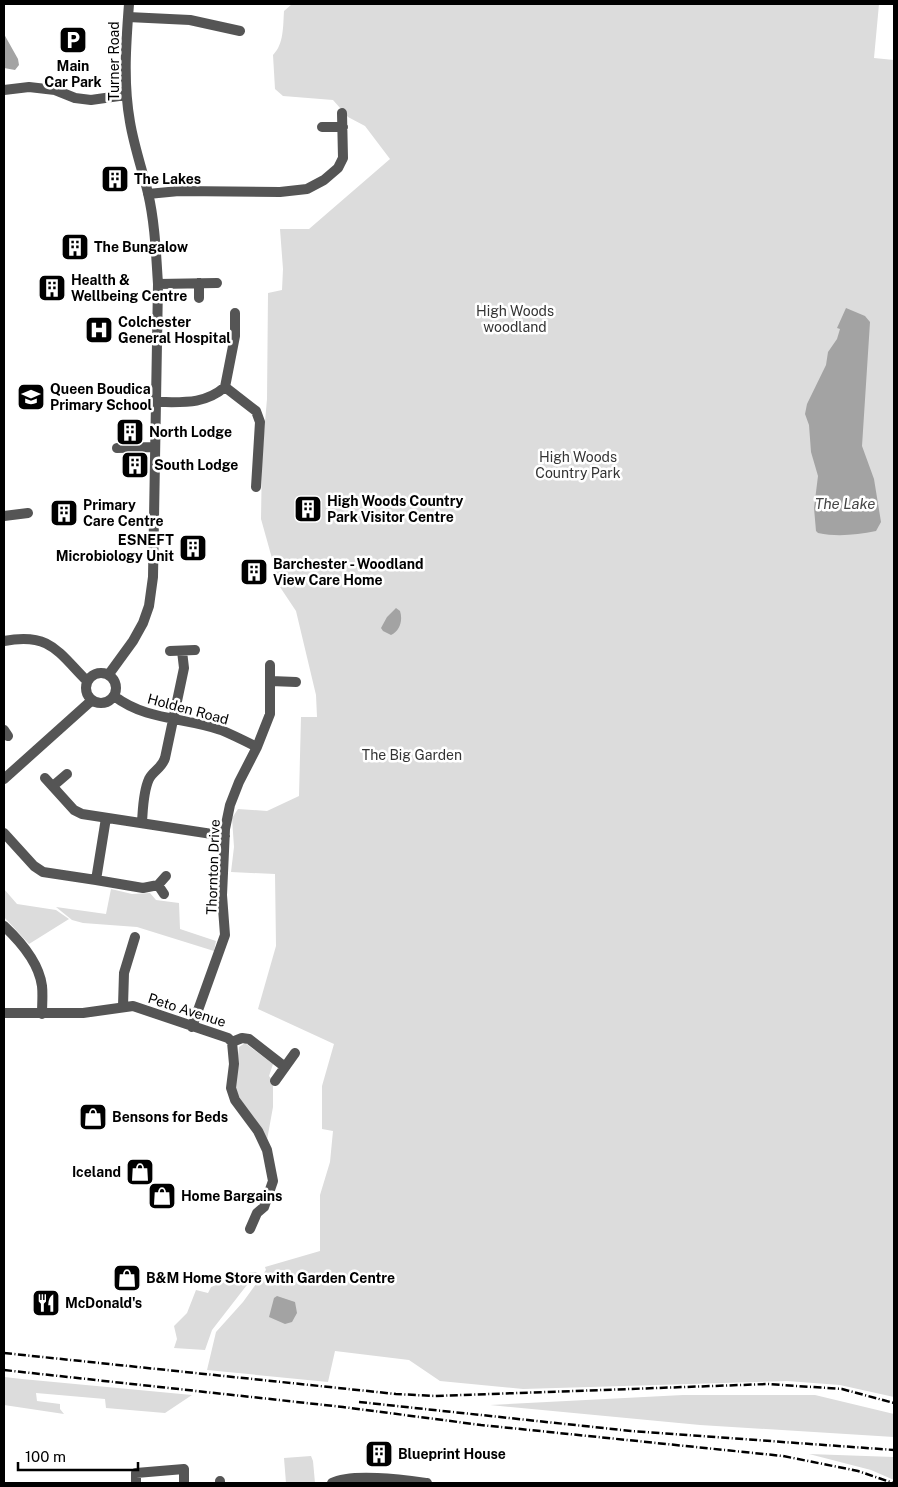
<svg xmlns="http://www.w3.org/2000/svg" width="898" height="1487" font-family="'Public Sans',sans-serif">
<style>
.green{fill:#dcdcdc}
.water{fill:#a3a3a3}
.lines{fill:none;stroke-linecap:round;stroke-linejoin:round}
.minor{stroke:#555;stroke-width:10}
.rail{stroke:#000;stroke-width:2.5;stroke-dasharray:8 2.5 1 2.5;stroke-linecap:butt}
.labels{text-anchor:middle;stroke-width:5;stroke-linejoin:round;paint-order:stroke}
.street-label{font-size:14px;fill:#000;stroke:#fff}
.poi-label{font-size:14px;font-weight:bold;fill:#000;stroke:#fff;text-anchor:start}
.park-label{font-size:14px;fill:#333;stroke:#fff}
.water-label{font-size:15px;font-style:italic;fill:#444;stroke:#fff}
</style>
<rect width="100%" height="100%" fill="#fff"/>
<path class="green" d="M292 4H879L874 58 894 60V1397L840 1385 787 1381 523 1389 440 1381 409 1360 335 1351 328 1382 207 1370 216 1332 243 1302 266 1270 265 1267 320 1251V1195L330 1162 333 1131 322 1129V1086L334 1044 258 1009 276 946 275 874 231 872 234 847 232 818 238 809 267 811 299 796 301 717H317L316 695 296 611 280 587 261 519 262 456 267 399 268 293 282 290 283 269 280 229H309L390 159 365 126 348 117 333 100 283 96 275 89 273 55C284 44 283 26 284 11Z
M4 889 17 904 56 910 69 919 29 944 4 917Z
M111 889 132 894 150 893 156 900 179 903 180 929 216 941 214 951 137 927 83 923 72 920 56 907 106 914Z
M245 1043 273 1064 269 1076 273 1081V1107L267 1140 234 1090 239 1047Z
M251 1272H257L212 1330 205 1350 174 1348 177 1339 174 1326 187 1313 196 1290 208 1293 211 1287Z
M4 1377 22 1379 192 1395 165 1413 106 1408 105 1399 36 1393 37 1401 60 1404V1409L64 1414 4 1405Z
M683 1395H815L894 1414V1437L700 1425 490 1405Z
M809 1454 894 1457V1480L871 1470Z
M311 1456 313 1461 315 1483H286L284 1458Z"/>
<path class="water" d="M4 34 18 59 19 65 15 70 4 68Z
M846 308 865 316 870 322 862 446 874 479 881 522 876 531C856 535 837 537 818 533L816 531 814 508 818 476 811 452 809 425 805 414 807 404 826 365 828 352 837 339 840 329 837 328Z
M396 608 400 611C403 620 400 631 391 635L383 631 381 628 387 617Z
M277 1296 295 1302 297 1313 292 1322 285 1324 269 1317 274 1298Z"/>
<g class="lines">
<path class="minor" d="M128 17 190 20 240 31
M4 90 29 87 55 90 75 98 91 100 126 95
M322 127H343
M148 194 179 191 280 192 307 189 324 180 338 168 343 158 342 113
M158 284 217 283
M199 298V283
M235 313V336L225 387 256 411 260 422 256 487
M156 402C182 402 204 405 225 387
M117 448 155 447
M4 516 28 513
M4 641C50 632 58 652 87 681
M170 651 195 650
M86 688a15 15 0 1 1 30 0a15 15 0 1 1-30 0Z
M109 674 133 641 143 623 149 606 153 577 158 284C156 254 155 223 148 193 142 169 134 146 130 122 123 83 126 43 129 4
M271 681 296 682
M114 696C147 721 184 717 221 730 233 735 245 741 257 747
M4 730 8 736
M45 778 74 810 82 814 225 836
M4 779 91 701
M53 786 67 774
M142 822C143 809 143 792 149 779 153 771 162 768 165 758L184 668 182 651
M4 833 34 866 43 872 96 880 106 818
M96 880 143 888 158 885 166 876
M158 885 164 894
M4 926C20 941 39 963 42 986 43 995 42 1004 42 1014
M123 1006 124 973 135 937
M4 1013H83L133 1006 228 1038 232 1042 234 1064 231 1088 235 1100 258 1131 267 1150 273 1181 264 1207 257 1213 250 1229
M192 1027 225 935 222 895 225 829 230 805 239 782 257 747 270 714V665
M232 1042 242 1038 249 1039 285 1067 275 1081
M285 1067 295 1053
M220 1481V1483
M136 1483V1473L184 1469V1483
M332 1483C352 1473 404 1480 427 1483"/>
<path class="rail" d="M4 1353 396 1394 435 1396 768 1384 842 1389 894 1403
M4 1370 343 1407 481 1425 783 1456 858 1471 893 1483
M359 1402 631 1431 894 1450"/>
</g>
<defs>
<symbol id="parking-square" viewBox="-11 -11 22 22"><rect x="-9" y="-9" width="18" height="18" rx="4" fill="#000" stroke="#fff"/><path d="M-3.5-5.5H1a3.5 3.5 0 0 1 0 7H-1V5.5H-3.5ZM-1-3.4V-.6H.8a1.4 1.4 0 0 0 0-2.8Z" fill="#fff"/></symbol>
<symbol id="building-square" viewBox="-11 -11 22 22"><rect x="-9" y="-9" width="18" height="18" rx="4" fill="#000" stroke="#fff"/><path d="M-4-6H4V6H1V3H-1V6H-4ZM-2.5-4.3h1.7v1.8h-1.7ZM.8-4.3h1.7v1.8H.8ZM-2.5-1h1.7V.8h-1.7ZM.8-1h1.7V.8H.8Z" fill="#fff"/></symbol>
<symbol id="hospital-square" viewBox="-11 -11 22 22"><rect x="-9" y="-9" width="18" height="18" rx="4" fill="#000" stroke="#fff"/><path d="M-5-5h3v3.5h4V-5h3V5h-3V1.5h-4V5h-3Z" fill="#fff"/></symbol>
<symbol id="school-square" viewBox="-11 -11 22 22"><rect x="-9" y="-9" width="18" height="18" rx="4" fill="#000" stroke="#fff"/><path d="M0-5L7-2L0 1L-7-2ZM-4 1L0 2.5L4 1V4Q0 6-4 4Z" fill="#fff"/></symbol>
<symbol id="shop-square" viewBox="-11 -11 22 22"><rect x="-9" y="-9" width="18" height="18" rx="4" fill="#000" stroke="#fff"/><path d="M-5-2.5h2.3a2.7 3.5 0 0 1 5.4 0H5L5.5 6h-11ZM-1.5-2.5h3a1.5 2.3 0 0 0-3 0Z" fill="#fff"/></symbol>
<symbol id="restaurant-square" viewBox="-11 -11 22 22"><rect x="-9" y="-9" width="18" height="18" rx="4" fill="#000" stroke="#fff"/><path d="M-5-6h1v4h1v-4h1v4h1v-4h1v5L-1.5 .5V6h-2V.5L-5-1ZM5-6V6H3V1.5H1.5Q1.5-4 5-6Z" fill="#fff"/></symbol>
</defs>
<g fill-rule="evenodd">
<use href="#parking-square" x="57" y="24" width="32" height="32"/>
<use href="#building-square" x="99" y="163" width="32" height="32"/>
<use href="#building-square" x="59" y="231" width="32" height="32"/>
<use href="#building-square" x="36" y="272" width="32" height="32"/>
<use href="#hospital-square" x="83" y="314" width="32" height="32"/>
<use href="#school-square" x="15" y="381" width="32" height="32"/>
<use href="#building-square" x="114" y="416" width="32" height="32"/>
<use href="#building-square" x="119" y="449" width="32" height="32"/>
<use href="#building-square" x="292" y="493" width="32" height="32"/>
<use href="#building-square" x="48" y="497" width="32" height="32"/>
<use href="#building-square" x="177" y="532" width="32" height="32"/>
<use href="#building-square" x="238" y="556" width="32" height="32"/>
<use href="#shop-square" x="77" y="1101" width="32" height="32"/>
<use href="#shop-square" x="124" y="1156" width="32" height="32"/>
<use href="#shop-square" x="146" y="1180" width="32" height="32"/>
<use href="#shop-square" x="111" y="1262" width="32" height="32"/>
<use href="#restaurant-square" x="30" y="1287" width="32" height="32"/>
<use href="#building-square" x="363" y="1438" width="32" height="32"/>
</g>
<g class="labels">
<g class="street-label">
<text transform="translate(114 61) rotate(-90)" y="5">Turner Road</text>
<text transform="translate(188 709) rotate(15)" y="5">Holden Road</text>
<text transform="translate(213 867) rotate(-88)" y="5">Thornton Drive</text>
<text transform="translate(187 1010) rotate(18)" y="5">Peto Avenue</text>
</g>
<g class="poi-label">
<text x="73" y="71" text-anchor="middle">Main<tspan x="73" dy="16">Car Park</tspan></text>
<text x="134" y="184">The Lakes</text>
<text x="94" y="252">The Bungalow</text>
<text x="71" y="285">Health &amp;<tspan x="71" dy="16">Wellbeing Centre</tspan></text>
<text x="118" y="327">Colchester<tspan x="118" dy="16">General Hospital</tspan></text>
<text x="50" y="394">Queen Boudica<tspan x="50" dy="16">Primary School</tspan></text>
<text x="149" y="437">North Lodge</text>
<text x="154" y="470">South Lodge</text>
<text x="327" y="506">High Woods Country<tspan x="327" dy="16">Park Visitor Centre</tspan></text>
<text x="83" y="510">Primary<tspan x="83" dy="16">Care Centre</tspan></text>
<text x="174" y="545" text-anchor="end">ESNEFT<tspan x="174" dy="16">Microbiology Unit</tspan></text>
<text x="273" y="569">Barchester - Woodland<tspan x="273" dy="16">View Care Home</tspan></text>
<text x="112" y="1122">Bensons for Beds</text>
<text x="121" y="1177" text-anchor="end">Iceland</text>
<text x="181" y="1201">Home Bargains</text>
<text x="146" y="1283">B&amp;M Home Store with Garden Centre</text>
<text x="65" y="1308">McDonald's</text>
<text x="398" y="1459">Blueprint House</text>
</g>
<g class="park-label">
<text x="515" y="316">High Woods<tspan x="515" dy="16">woodland</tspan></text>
<text x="578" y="462">High Woods<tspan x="578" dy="16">Country Park</tspan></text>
<text x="412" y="760">The Big Garden</text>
</g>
<g class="water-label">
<text x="845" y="509">The Lake</text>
</g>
</g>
<rect width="898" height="1487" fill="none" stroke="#000000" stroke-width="10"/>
<path d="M18 1462v8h120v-8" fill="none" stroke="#000000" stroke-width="2.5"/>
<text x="25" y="1462" font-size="15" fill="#000000" stroke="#ffffff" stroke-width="4" paint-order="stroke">100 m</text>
</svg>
